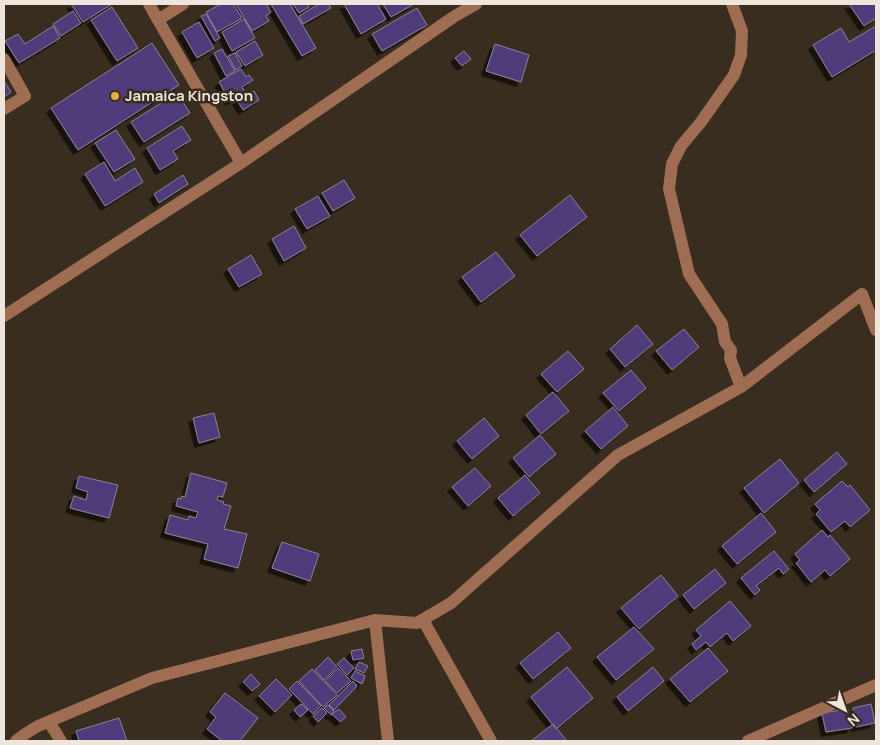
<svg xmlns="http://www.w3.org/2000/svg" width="880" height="745" font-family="Manrope,sans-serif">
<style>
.building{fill:#4f3b7a;stroke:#878395;filter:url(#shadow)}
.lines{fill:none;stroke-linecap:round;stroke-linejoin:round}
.minor{stroke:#9e6d52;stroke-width:12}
.poi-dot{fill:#e3ae35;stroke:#382d1f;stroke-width:2}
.labels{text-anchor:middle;stroke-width:5;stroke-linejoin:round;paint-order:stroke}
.poi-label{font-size:15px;font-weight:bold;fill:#eee6dd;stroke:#382d1f;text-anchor:start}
</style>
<defs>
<filter id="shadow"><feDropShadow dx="-4.5" dy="4.5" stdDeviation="0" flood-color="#0009"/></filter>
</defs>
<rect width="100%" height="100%" fill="#382d1f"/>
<path class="building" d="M71 4H112L83 22Z
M221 4H233L242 18 217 32 206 12Z
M236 4H266L271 12 266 16 269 21 252 31Z
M271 4H290L316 48 302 56Z
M293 4H308L309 7 299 13Z
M319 4H328L331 8 303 24 299 16Z
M344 4H377L386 19 361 34Z
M383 4H414L391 17Z
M849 4H876V18L864 26Z
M112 7 138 48 117 61 91 20Z
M417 8 427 25 382 51 372 34Z
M73 11 81 23 61 36 53 24Z
M206 14 220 38 215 41 201 16Z
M244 19 255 38 232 51 222 32Z
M199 22 214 48 197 58 182 32Z
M53 26 60 38 19 63 5 41 18 34 25 44Z
M876 26V50L832 77 813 45 841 28 849 42Z
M255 41 263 55 245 66 236 52Z
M152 43 179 85 78 150 51 108Z
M495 44 529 55 521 82 486 71Z
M222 49 235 71 226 76 214 53Z
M464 51 471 59 462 66 455 58Z
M235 53 242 66 236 70 228 56Z
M241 69 246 77 249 75 253 80 242 87 245 92 230 101 219 82Z
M4 81 11 92 4 97Z
M254 91 259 100 243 110 237 100Z
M177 93 190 113 144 142 131 122Z
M182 126 191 140 173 151 178 159 160 170 147 148Z
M116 130 135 159 114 172 95 143Z
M104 162 115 181 135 168 143 182 105 206 85 174Z
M183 175 188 184 159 203 154 194Z
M344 180 355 198 333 211 322 193Z
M570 195 587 217 537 256 520 235Z
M318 196 330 216 307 229 295 209Z
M294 226 306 248 284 261 272 239Z
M496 252 515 276 481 302 462 277Z
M251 255 262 274 239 287 228 269Z
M637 325 653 344 625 367 610 349Z
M684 329 699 347 672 370 656 351Z
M568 351 584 369 557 392 541 374Z
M631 370 646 388 619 411 603 393Z
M553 392 569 411 541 434 526 415Z
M613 407 628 426 601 449 585 431Z
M214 413 220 437 199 443 193 418Z
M484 418 499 436 472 459 457 441Z
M540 435 556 454 529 477 513 458Z
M837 452 847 464 814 492 804 480Z
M780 459 799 483 764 513 744 488Z
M475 468 491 486 468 506 452 487Z
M191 473 227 483 223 497 218 496 217 500 224 502 223 504 231 506 224 529 247 534 238 568 204 559 208 544 165 533 170 515 188 520 189 516 196 518 198 512 176 506 178 498 181 499 182 496 185 497Z
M525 475 540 493 513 516 498 498Z
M79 476 118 485 109 518 70 508 74 496 86 500 88 492 76 488Z
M842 481 848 487 850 485 870 510 850 527 845 521 831 532 816 514 820 510 815 504Z
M761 513 776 532 737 564 722 546Z
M822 530 828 537 830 535 850 559 830 576 825 570 811 582 796 563 800 560 795 554Z
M282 542 319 554 310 581 272 568Z
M774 551 789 569 783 574 779 568 756 586 760 590 755 595 741 578Z
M715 569 726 583 694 609 683 595Z
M661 575 678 596 639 629 621 608Z
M730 601 751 626 733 641 727 633 710 647 706 642 696 650 692 644 701 636 696 630Z
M634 627 654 649 616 680 597 657Z
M558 632 571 648 533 679 520 663Z
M708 648 728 671 690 702 670 679Z
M362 649 364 658 353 660 351 651Z
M328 657 337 667 324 680 315 670Z
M344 658 354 668 347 675 337 664Z
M359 662 368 666 364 673 355 669Z
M567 667 593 698 556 729 531 697Z
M653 667 664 681 628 711 617 697Z
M338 668 351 681 337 693 325 681Z
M312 669 337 695 323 707 299 681Z
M355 671 365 676 362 684 351 678Z
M251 674 260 684 252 691 243 682Z
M276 679 292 695 275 712 259 696Z
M297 681 321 706 313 714 289 689Z
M353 681 357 686 334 710 329 705Z
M225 693 258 718 240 741H222L207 729 216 717 210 712Z
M301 704 308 710 300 717 294 710Z
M871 704 875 723 856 727 853 708Z
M328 705 334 711 331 715 324 708Z
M322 708 327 713 318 722 313 716Z
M339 709 346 717 340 722 332 714Z
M848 709 852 728 826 732 822 713Z
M119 718 127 741H79L76 731Z
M553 724 567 741H531Z"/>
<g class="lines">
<path class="minor" d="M149 4 158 20 183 4
M158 20 241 163
M4 59 25 96 4 109
M4 316 241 163 455 16 476 4
M741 387 862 294 876 330
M375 620 388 741
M423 620 491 741
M49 722 61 741
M16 741 25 734 38 726 152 678 375 620 417 623 451 603 618 455 741 387 730 358 731 350 725 342 722 324 689 274 669 189 672 164 681 146 701 122 734 75 741 55 742 31 732 4
M748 741 876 685"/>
</g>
<circle class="poi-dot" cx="115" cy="96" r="5"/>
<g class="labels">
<g class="poi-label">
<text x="125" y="101">Jamaica Kingston</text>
</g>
</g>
<rect width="880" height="745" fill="none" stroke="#eee6dd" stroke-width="10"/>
<g transform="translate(845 710) rotate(139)" stroke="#382d1f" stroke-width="4" paint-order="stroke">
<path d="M0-4L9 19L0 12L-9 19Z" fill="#eee6dd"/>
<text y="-8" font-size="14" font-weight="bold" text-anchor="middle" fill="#eee6dd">N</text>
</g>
</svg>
